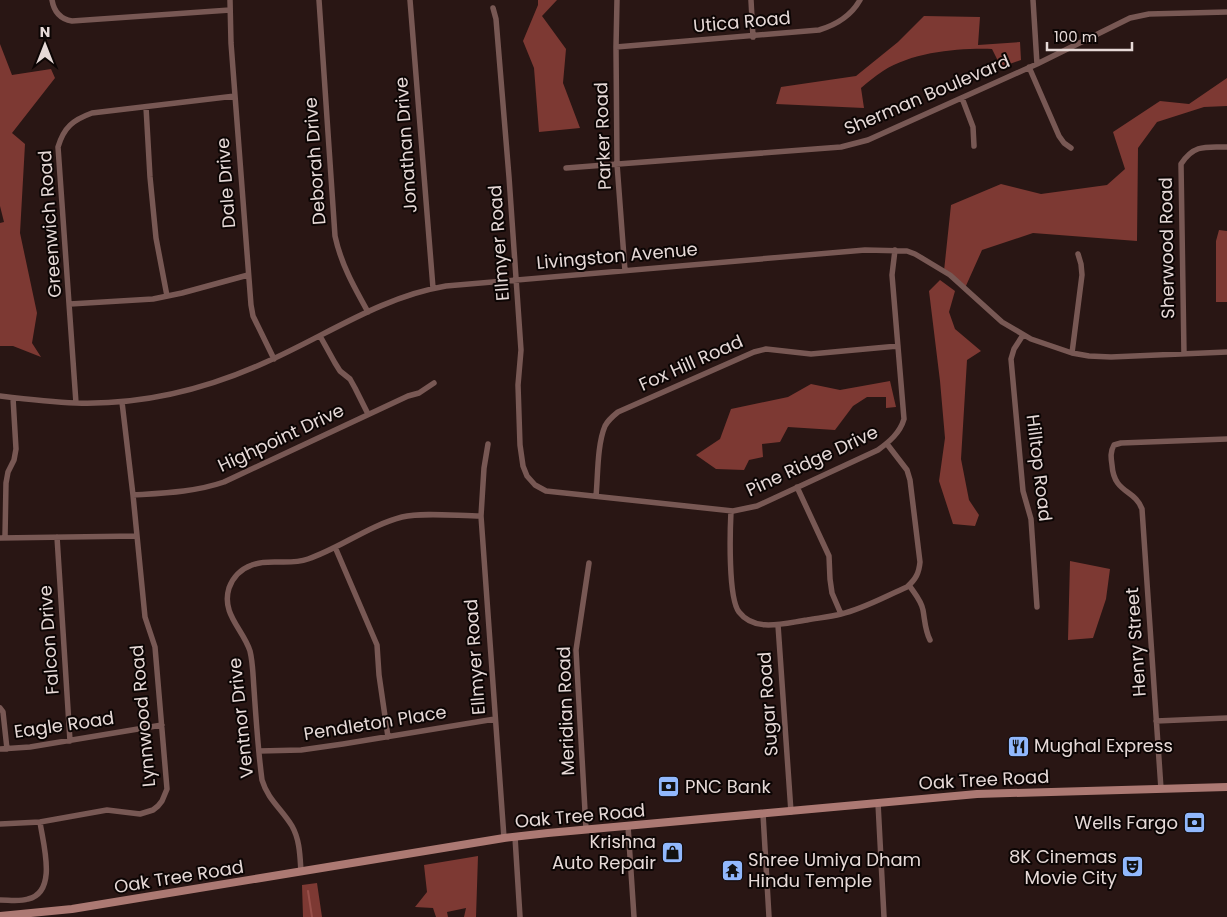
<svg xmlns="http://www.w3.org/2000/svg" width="1227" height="917" font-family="Poppins,sans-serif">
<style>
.forest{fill:#7d3933}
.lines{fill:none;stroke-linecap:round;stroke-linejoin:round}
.stream{stroke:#974f49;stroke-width:2}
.minor{stroke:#785854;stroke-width:5.5}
.secondary{stroke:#ac7973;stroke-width:8}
.labels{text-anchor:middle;stroke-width:4;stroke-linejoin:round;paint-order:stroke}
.street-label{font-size:18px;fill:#e6d9d7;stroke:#0c0504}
.poi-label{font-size:18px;fill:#e6d9d7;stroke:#0c0504;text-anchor:start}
</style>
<rect width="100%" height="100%" fill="#291614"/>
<path class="forest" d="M538 0H557L542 16 566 49 563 83 580 128 539 132 534 68 523 41 538 5Z
M924 16 980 17 978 45 1020 42 1021 60 1001 67 992 49C958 48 913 52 883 71 875 76 868 82 861 88L864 108 776 104 781 87 856 76 898 42Z
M0 44 12 75 51 69 55 78 12 133 25 144 20 233 37 313 32 343 41 357 13 346H0V223L4 222 0 206Z
M1227 78V106L1204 107 1157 122 1138 148 1137 241 1033 233 982 250 965 288 944 271 951 205 1001 184 1041 194 1107 185 1125 169 1113 132 1160 101 1189 104Z
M1219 230 1227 231V302H1216V241Z
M940 280 955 291 949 312 955 329 981 351 967 360 961 459 969 500 979 515 975 526 953 524 939 481 945 438 940 381 929 291Z
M890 381 896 407 886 408V397H867L853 406 835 430 788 427 780 442 762 444 763 457 749 460 744 470 716 469 696 455 720 439 731 409 788 397 811 384 840 390Z
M1070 561 1110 569 1106 599 1093 638 1068 640Z
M478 856 476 917H464L466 908 447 912 448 917H436L433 908 415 907 427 892 424 865Z
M317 883 322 917H303L302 885Z"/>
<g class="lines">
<path class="stream" d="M308 891 312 917"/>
<path class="minor" d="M52 0C54 12 60 19 72 21L230 10
M230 0 231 43 251 305 253 316 274 359
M319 0 335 236C341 264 354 287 368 312
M410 0 433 288
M617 0 616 47 617 164 625 271
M751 0 753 37
M1033 0 1037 64
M493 8 496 19 509 177 521 350 518 385 520 445 523 466 527 476 535 485 546 491 733 511 757 506 878 450C889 442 900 433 904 419L892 275 895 250
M616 47 819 30C836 25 851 16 860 0
M1029 67 1059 136 1064 143 1071 148
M962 98 973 127 974 146
M146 107 150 177 156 238 167 296
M566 168 841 147 868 140 1037 64 1130 18 1149 14 1227 12
M70 304 153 299 182 293 248 275
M1023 335 1014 349 1011 359 1023 491 1031 519 1037 607
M320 336 335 363 340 371 350 379 355 388 368 414
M1072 353 1082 275 1081 264 1078 254
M1184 354 1181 164C1194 144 1206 147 1227 147
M0 396C25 399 51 402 76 403 142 405 204 390 264 363 324 337 380 297 446 286L865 250 907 251 915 254 950 275 1002 322 1031 339 1072 353 1089 356 1111 357 1227 352
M76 403 58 147C64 127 73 120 92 113L235 96
M488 444 484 468 481 516 504 838
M797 487 829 556 830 579 832 593 841 614
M133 495C164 493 195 492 224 482L408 396 419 393 434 383
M596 496C598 476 597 445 605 426 608 420 613 416 618 412L754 352 766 349 811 354 898 346
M731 511C730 531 728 598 739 612 755 633 785 623 807 620 818 618 830 617 841 614 863 609 886 596 907 587 916 579 919 573 920 562L910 480 907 470 887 444
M5 537 6 483 8 472 14 460 16 449 13 398
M57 537 70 741
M0 538 137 536
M335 547 377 645 379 675 388 737
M909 585C914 593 921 600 923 610 925 621 925 630 930 640
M778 625 791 812
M0 708 3 712 7 749
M1156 721 1227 718
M0 749 30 747 162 725
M259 751 301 750 343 744 495 719
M1161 789 1142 509C1135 489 1114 494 1112 465 1111 458 1110 452 1114 445L1121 443 1227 439
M878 803 884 917
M763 814 769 917
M0 824 40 822 107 810 140 814 153 810 158 806 162 801 167 789 155 647 145 617 133 495 122 402
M628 826 634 917
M586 829 576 650 589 563
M515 837 520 917
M301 872C300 857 300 840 292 826 282 809 268 800 262 780 258 750 256 719 254 689 253 677 253 663 250 651 243 629 221 614 229 588 233 577 241 569 252 565 269 558 288 566 308 559 340 548 368 526 402 517 423 512 458 516 481 516
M0 900C9 900 19 902 28 899 58 892 43 844 40 822"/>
<path class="secondary" d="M0 916 72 909 504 838 548 833 977 794 1227 787"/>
</g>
<defs>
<symbol id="restaurant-square" viewBox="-11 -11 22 22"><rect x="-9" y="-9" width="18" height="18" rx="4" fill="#91b8fd" stroke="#0c0504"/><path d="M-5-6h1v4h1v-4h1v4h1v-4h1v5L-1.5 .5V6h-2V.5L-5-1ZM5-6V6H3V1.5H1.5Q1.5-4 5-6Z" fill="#111"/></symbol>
<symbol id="bank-square" viewBox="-11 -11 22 22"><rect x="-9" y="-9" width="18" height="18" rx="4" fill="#91b8fd" stroke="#0c0504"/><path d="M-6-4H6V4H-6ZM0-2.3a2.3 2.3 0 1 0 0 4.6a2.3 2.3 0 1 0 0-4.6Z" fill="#111"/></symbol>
<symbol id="shop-square" viewBox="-11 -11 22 22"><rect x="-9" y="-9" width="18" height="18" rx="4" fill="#91b8fd" stroke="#0c0504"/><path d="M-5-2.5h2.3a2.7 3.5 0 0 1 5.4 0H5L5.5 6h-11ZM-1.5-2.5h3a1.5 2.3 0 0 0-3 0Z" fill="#111"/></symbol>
<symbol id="theatre-square" viewBox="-11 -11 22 22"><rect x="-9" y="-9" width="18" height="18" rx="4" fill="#91b8fd" stroke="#0c0504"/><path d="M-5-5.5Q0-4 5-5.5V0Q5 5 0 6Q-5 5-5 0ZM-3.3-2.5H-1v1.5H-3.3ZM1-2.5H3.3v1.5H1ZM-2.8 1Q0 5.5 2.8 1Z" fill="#111"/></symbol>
<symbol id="temple-square" viewBox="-11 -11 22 22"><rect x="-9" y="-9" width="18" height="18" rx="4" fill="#91b8fd" stroke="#0c0504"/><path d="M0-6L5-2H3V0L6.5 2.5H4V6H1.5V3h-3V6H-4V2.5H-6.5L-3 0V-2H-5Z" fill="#111"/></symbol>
</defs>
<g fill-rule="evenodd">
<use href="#restaurant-square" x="1006" y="734" width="25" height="25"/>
<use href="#bank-square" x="656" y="774" width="25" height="25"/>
<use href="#bank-square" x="1182" y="810" width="25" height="25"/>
<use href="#shop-square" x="660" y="840" width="25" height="25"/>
<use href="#theatre-square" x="1120" y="854" width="25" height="25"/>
<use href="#temple-square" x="720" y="858" width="25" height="25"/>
</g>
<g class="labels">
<g class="street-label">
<text transform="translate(742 22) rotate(-5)" y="6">Utica Road</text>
<text transform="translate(927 95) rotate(-23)" y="6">Sherman Boulevard</text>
<text transform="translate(603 136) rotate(-92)" y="6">Parker Road</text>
<text transform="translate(406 145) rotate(-94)" y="6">Jonathan Drive</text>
<text transform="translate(315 161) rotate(-94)" y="6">Deborah Drive</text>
<text transform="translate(226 183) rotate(-94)" y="6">Dale Drive</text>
<text transform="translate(50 224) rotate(-94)" y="6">Greenwich Road</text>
<text transform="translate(499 243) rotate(-94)" y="6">Ellmyer Road</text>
<text transform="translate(1167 248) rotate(-91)" y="6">Sherwood Road</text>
<text transform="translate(617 256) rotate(-5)" y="6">Livingston Avenue</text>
<text transform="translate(691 363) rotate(-24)" y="6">Fox Hill Road</text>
<text transform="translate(281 438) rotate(-25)" y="6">Highpoint Drive</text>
<text transform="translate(812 461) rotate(-25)" y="6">Pine Ridge Drive</text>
<text transform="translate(1039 468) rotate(83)" y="6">Hilltop Road</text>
<text transform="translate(49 640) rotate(-94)" y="6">Falcon Drive</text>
<text transform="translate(1136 642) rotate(-94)" y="6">Henry Street</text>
<text transform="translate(475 657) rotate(-94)" y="6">Ellmyer Road</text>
<text transform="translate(768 704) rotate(-94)" y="6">Sugar Road</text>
<text transform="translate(566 711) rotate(-92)" y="6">Meridian Road</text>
<text transform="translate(143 716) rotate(-95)" y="6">Lynnwood Road</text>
<text transform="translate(241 718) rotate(-96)" y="6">Ventnor Drive</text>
<text transform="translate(375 723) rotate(-9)" y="6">Pendleton Place</text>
<text transform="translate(64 725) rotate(-8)" y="6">Eagle Road</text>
<text transform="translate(984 780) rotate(-3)" y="6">Oak Tree Road</text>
<text transform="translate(580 816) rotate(-5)" y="6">Oak Tree Road</text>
<text transform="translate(179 877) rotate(-9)" y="6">Oak Tree Road</text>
</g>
<g class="poi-label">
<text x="1034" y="752">Mughal Express</text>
<text x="685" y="793">PNC Bank</text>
<text x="1178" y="829" text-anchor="end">Wells Fargo</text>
<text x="656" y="848" text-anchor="end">Krishna<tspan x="656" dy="21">Auto Repair</tspan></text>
<text x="1117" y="863" text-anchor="end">8K Cinemas<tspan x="1117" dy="21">Movie City</tspan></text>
<text x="748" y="866">Shree Umiya Dham<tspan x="748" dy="21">Hindu Temple</tspan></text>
</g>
</g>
<g transform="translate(45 45)" stroke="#0c0504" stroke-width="4" paint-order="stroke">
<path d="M0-4L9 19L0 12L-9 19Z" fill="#e6d9d7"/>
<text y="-8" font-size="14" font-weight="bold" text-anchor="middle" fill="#e6d9d7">N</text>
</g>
<path d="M1047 42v8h85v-8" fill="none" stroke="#e6d9d7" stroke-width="2.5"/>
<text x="1054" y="42" font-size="15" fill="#e6d9d7" stroke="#0c0504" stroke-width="4" paint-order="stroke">100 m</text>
</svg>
